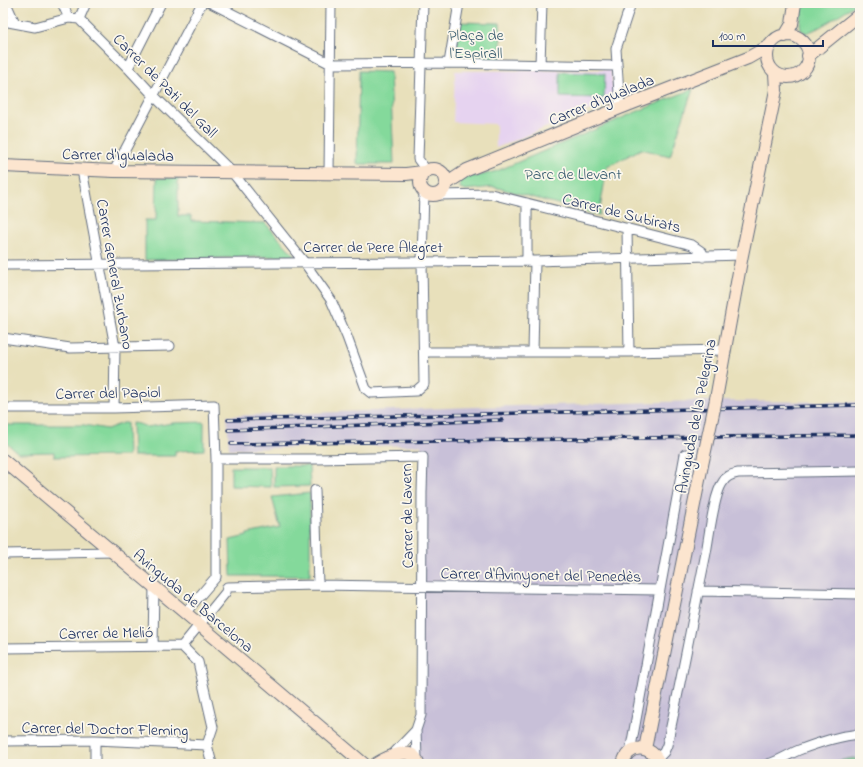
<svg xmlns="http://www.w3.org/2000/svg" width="863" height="767" font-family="'Indie Flower',sans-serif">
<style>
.built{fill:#e6d3f0}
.industrial{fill:#c8c0d8}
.green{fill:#84d99b;stroke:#50847c}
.forest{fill:#6bb983;stroke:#437470}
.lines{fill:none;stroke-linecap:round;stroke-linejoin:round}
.street-casing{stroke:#636d7f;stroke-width:11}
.secondary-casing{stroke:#636d7f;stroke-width:14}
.street{stroke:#fff;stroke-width:9}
.secondary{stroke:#fce5cf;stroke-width:12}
.rail-casing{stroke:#1b2f5e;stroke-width:3.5}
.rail{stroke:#fbf7ec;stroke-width:2;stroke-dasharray:6;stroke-linecap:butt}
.secondary-bridge-casing{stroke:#636d7f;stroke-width:14;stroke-linecap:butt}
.secondary-bridge{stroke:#fce5cf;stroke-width:12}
.labels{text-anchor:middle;stroke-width:3.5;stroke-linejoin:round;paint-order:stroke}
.park-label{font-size:16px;fill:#355a6d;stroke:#fbf7ec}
.street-label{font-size:16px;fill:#1b2f5e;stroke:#fbf7ec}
</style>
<rect width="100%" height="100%" fill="#fbf7ec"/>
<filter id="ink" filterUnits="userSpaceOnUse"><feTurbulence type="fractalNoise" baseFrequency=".025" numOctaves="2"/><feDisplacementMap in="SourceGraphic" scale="8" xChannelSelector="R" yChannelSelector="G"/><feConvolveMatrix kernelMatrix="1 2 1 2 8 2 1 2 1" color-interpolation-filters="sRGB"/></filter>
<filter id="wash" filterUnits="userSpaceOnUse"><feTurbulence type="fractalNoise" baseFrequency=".012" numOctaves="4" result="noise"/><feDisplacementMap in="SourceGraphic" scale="16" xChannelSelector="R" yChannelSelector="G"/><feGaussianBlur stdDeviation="0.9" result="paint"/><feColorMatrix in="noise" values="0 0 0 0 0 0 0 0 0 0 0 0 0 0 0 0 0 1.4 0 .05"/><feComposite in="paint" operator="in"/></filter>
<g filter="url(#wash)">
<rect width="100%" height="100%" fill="#e8e0bb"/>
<path class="built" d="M611 70 614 100 496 148V124L453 122 455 71Z"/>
<path class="industrial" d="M698 401 860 402V759L852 758 823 764H402L420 728 421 445 229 449 227 416 474 407Z"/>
<path class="green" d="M803 3H859C841 12 825 27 806 33L801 30 800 23Z
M456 22 500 23 502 64 449 63Z
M359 71 390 72 394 164H357Z
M560 72 605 74 604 98 560 97Z
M693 89 670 156 641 149 607 167 599 215 494 187 465 190 460 188V181L474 173V177L497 171 636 112Z
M157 178H178V216H191L192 221 265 223 295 256 145 260V220H156Z
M204 422V450L175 451V456H133L132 423 139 424 147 427 173 423Z
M123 423H127L128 456 54 457V452L18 453 3 440V425H84L107 429Z
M274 466H309L310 486 274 487Z
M231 467H270L271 487 231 486Z
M310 493V576H231L230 540 247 536V534L280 527 272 497Z"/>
<path class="forest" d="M853 758 860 759V764H823Z"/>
</g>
<g filter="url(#ink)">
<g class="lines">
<defs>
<path id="street" d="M6 3 15 23
M62 3 69 18
M211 3 331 64 449 63 617 66
M423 3 418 159 426 170
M79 19 128 68 154 96 232 172 304 262 331 300 347 337 366 389 371 393 416 391 424 384 422 261 424 192
M79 19 86 3
M3 21 35 27 69 18 79 19
M449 63 459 3
M540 64 542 3
M128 68 161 3
M620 108 616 49 631 3
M82 170 115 347 114 408
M114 171 202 3
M329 173 331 3
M438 195 491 194 692 245 702 252 703 257
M627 228 629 352
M527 261V203
M3 265 535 261 742 255
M3 338 70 348 170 346
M424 352H629L725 350
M533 352 535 261
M3 408H114L214 405 216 459V577L185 613
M216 459H316L423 457 422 492 421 715 416 730 391 756
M315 490 318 585
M3 554 114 552
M227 587 318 585 660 590
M698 591 860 594
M153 646 154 585
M182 646 198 662 213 727 207 745 212 764
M3 648 182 646 226 592 227 587
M416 730 417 760
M3 741 95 740 207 745
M630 752 685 454
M657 759 664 752 667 745C681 681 693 617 706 553 709 537 714 493 723 482 726 476 732 474 738 473L860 471
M95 764V740
M768 764C779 761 789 754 799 750 820 742 838 736 860 734"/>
<path id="secondary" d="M767 56a21 21 0 1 1 42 0a21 21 0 1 1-42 0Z
M785 36 792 24 795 3
M808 56 860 14
M3 166 114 171 406 174 423 172
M420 182a13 13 0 1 1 26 0a13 13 0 1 1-26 0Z
M446 184 467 170 620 108 748 58 769 46
M716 399 742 255 776 90 775 73
M3 460C124 561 244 662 364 764
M645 749 702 465
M376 764C387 757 414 744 418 764
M623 764C627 743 653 744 659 764"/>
</defs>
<use href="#street" class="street-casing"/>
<use href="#secondary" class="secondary-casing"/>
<use href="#street" class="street"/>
<use href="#secondary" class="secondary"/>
<defs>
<path id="rail" d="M228 420 860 405
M228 430 502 420
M231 444 860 435"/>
</defs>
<use href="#rail" class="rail-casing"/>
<use href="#rail" class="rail"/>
<defs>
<path id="secondary-bridge" d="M702 465 716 399"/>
</defs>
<use href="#secondary-bridge" class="secondary-bridge-casing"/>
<use href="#secondary-bridge" class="secondary-bridge"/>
</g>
</g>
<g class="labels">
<g class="park-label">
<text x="476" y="40">Plaça de<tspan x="476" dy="18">l'Espirall</tspan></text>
<text x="573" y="179">Parc de Llevant</text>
</g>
<g class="street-label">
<text transform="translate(166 85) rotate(45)" y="6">Carrer de Pati del Gall</text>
<text transform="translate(601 99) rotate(-22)" y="6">Carrer d'Igualada</text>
<text transform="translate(118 154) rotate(1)" y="6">Carrer d'Igualada</text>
<text transform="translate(622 212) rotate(14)" y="6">Carrer de Subirats</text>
<text x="373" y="252">Carrer de Pere Alegret</text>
<text transform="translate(116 274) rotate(80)" y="6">Carrer General Zurbano</text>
<text transform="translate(108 392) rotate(-1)" y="6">Carrer del Papiol</text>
<text transform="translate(695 416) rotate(-79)" y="6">Avinguda de la Pelegrina</text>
<text transform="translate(406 516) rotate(-91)" y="6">Carrer de Lavern</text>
<text transform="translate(541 574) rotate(1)" y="6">Carrer d'Avinyonet del Penedès</text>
<text transform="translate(194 600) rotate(40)" y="6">Avinguda de Barcelona</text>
<text transform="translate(106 632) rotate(-1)" y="6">Carrer de Melió</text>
<text transform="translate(105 728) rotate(1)" y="6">Carrer del Doctor Fleming</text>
</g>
</g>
<rect width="863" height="767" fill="none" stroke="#fbf7ec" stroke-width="16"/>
<path d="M713 40v6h110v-6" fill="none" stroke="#1b2f5e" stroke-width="2"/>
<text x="719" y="40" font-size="12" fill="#1b2f5e" stroke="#fbf7ec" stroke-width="3" paint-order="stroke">100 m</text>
</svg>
